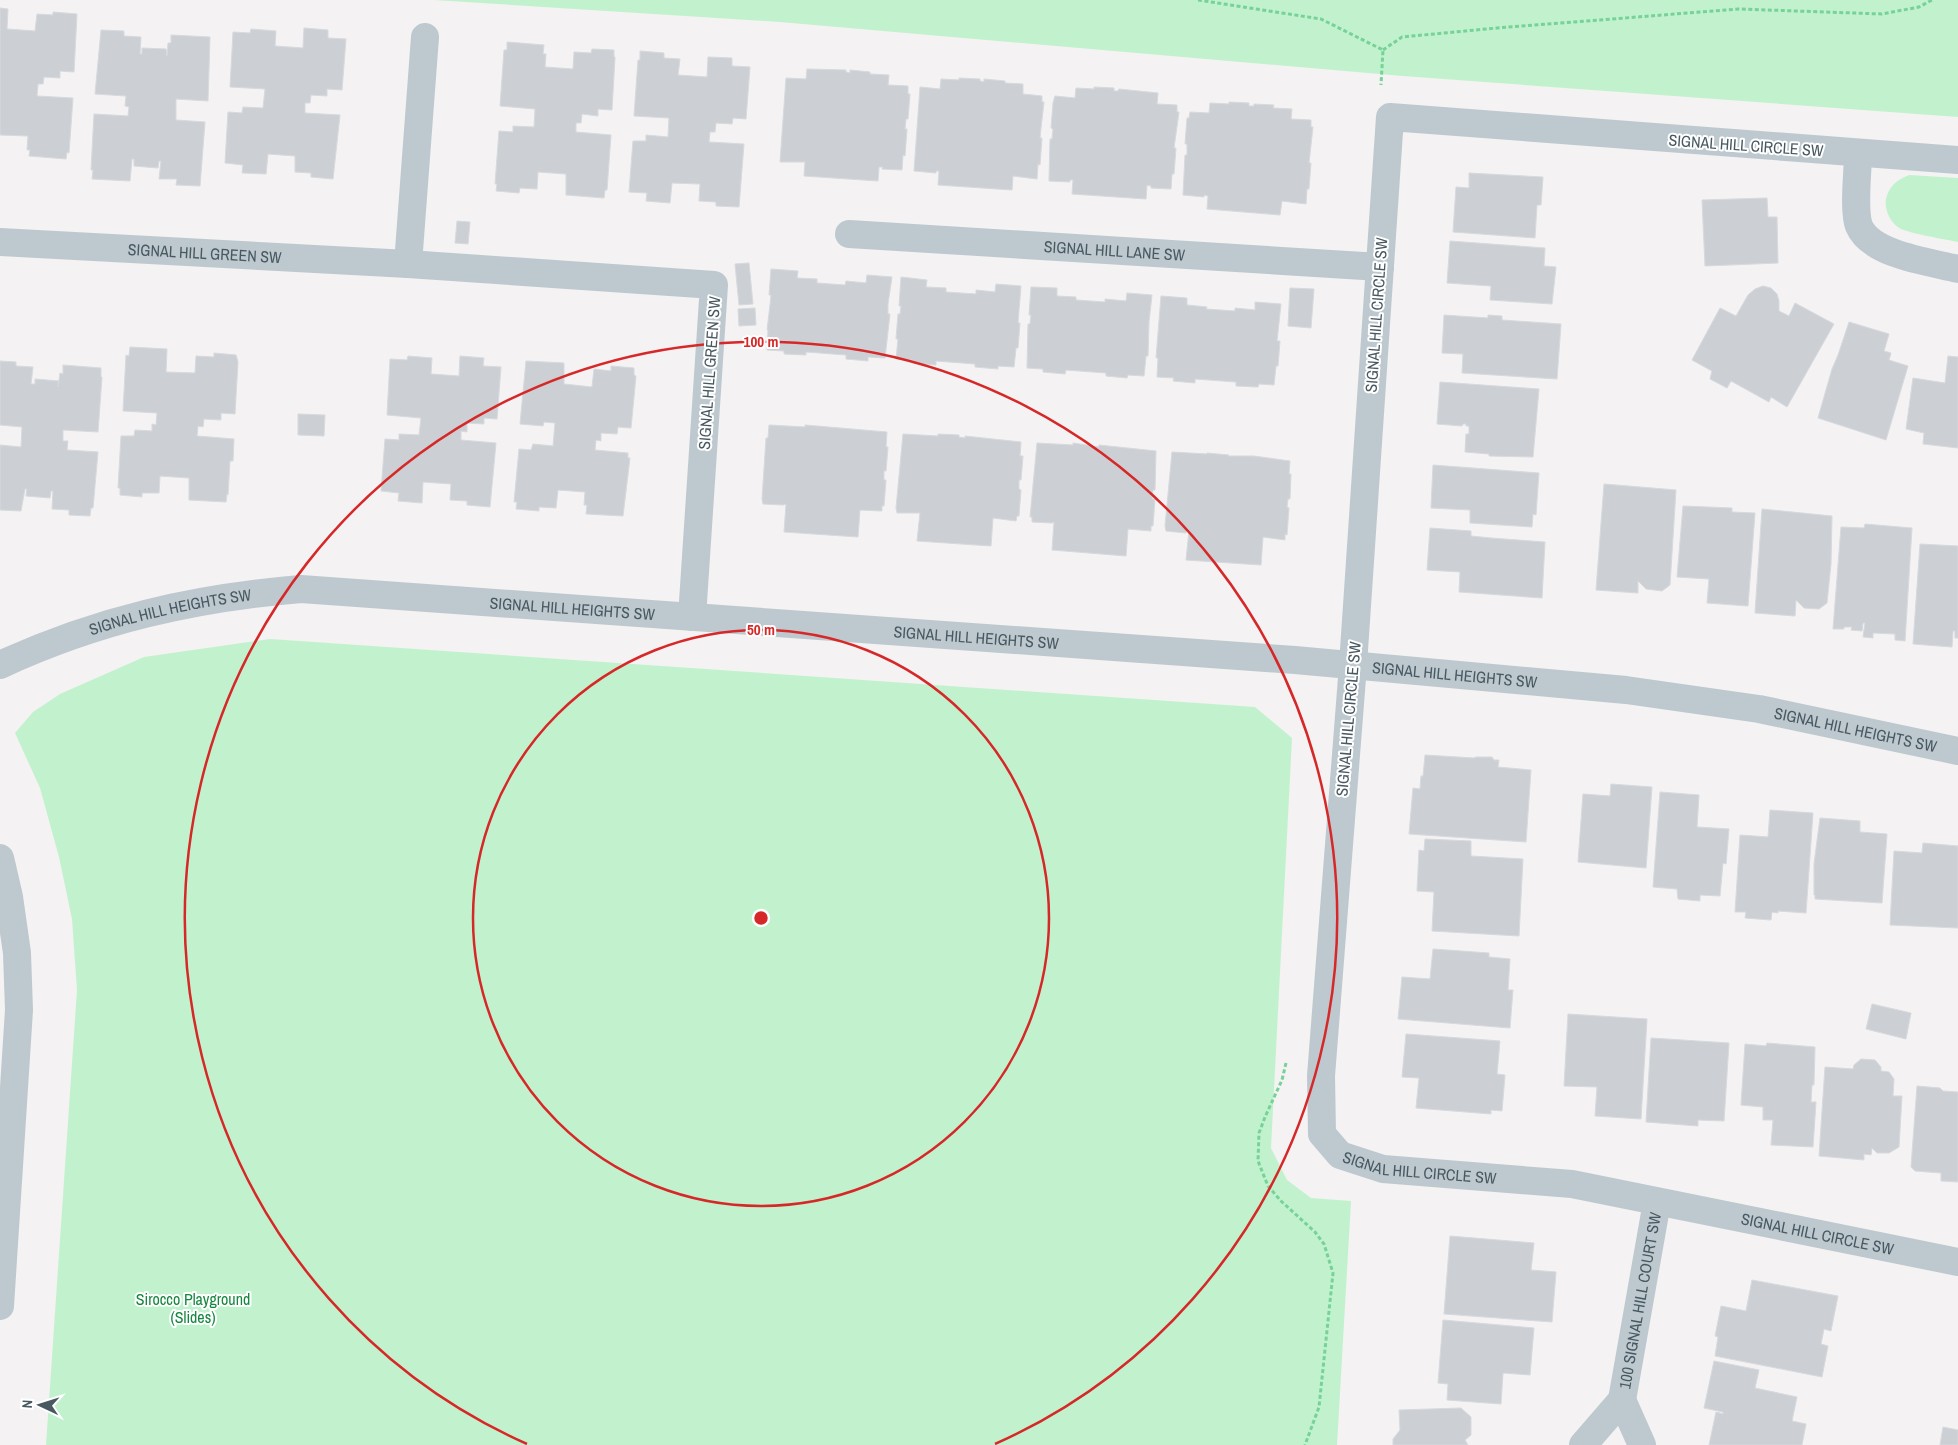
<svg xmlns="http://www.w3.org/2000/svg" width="1958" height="1445" font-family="'Archivo Narrow',sans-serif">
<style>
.green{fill:#c1f2cd}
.building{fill:#ccd0d4;stroke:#d6d9dd}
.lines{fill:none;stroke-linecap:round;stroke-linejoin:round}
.path{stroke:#77d298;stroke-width:3;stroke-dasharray:4 2.5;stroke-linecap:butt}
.minor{stroke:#bdc9cf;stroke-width:28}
.ring{fill:none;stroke:#d62828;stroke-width:2.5}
.labels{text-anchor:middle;stroke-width:4;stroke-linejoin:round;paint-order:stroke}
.street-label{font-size:16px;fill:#495961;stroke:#fff}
.park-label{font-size:16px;fill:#14873e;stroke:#fff}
.centre{fill:#d62828;stroke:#fff;stroke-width:2.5}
.ring-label{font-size:15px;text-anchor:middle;font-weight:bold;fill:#d62828;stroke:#fff;stroke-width:4;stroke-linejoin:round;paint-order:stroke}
</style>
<rect width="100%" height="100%" fill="#f4f2f2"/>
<path class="green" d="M434 0H1958V117L1403 76 780 22Z
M1909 175 1958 178V242C1944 239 1913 234 1901 229 1891 224 1884 210 1886 199 1889 186 1897 180 1909 175Z
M270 639 1255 707 1292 738 1271 1148 1287 1180 1311 1198 1351 1201 1337 1445H46L77 990 72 919 59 857 40 788 15 733 33 712 60 694 144 657Z"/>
<path class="building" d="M0 8 8 9 7 29 35 31 37 14 53 15V12L77 14 74 72 60 71V78L44 77 43 84H38L37 96 73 98 69 153 67 152 66 159 29 156 30 150H27L28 136 0 135Z
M304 28 328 30V38L346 39 342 90 327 89V96L311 95 310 103H305V113L340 115 333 179 311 177V173L295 172V156L268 154 266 174 242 173 243 165 225 163 228 112 242 113 243 107 263 108 265 89 230 87 233 32 250 33 251 29 276 31 275 46 303 48Z
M101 30 124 31V36L141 37 140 54H142V48L166 49 167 56 168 43H171V35L210 37 208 101 176 99V120L205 122 200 186 176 185 177 179H159L161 161H159L158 168 134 166V159H132L130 181 92 179 93 170H91L94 114 128 116 129 107 125 106 126 96 95 94Z
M507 42 544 45 543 54H546L545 67 573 69 574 52 591 53 592 49 614 50V57H615L612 110 598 109V116L582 114 581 123H576V132L611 135 607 190H605L604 198 566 195V174L538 172 537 189 520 188 519 193 496 191 497 184H495L499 131 513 132V126L534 127 535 109 500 106 504 50H507Z
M640 51 664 53V58L680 59 678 75 707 77 708 57 732 58V66L750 67 746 119 733 118 732 124 716 123 715 132H710L709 142 744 144 739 207 716 206V202L699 201 700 184 672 183 670 203 646 201 647 193 629 192 633 141H646V135L668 137 669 118 634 116 638 60H640Z
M807 69 846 70V72L850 73V70L870 72V74L889 75 888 85 908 86V94H910L908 119H906L905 129H907L905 156 903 155 902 170 882 169 883 167H879L878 181 804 176 805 162H780L786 78 806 79Z
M959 78 980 79V81L984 82V79L1005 81V83L1023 84V94L1042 96V102H1044L1041 128 1040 138H1042L1040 165 1038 164 1037 179 1013 176 1012 190 938 185 939 171H936V173L914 171 920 87 940 89 941 79 959 80Z
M1094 87 1114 88V91H1118L1119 89 1158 93 1157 104 1177 105V112H1179L1174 148H1176L1174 174H1172L1171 189 1151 188V186L1147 185 1146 199 1072 194 1073 180H1070V182L1049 181 1050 139H1052L1053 129 1051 128 1053 103 1055 96 1075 98 1076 88 1094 89Z
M1229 102 1249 103V106H1254V104L1274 105 1273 108 1292 109 1291 119 1311 120V127H1313L1309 163H1311L1309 189H1307L1306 204 1282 201 1280 215 1207 209 1208 196 1204 195V197L1183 195 1185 155H1187V144H1185L1187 118H1189L1190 112 1209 113 1210 103 1229 104Z
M1469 173 1543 177 1541 205H1537L1535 238 1453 232 1456 187 1469 188Z
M1767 198 1768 217H1777L1778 263 1705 266 1702 200Z
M457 221 470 222 468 244 455 243Z
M1450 241 1545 248 1544 266 1556 267 1552 304 1490 300 1491 286 1447 283Z
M749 263 753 304 739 305 735 264Z
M771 269 798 271 797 278 817 279V283L845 285 846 281 866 283 867 275 892 277 888 304V314H890L885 358 868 357V361L846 359V355L806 352V355L784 354V351L767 350 768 330H767L770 305 771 295H769Z
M901 277 927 280 926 287 946 288V292L976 294V290L995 292 996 284 1021 286 1018 323H1020L1018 348H1016L1014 367 998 366V369L975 367V364L936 361V365L913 363V360L896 359 898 339H896L898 314H900L901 306H899Z
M1763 286 1771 288 1777 294 1779 301V311L1789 316 1795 303 1834 324 1787 407 1771 397 1769 402 1731 381 1727 388 1710 379 1712 371 1692 360 1720 308 1736 316 1748 295 1755 289Z
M1031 287 1057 288V296L1076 297V300L1105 302V299L1126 301 1127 293 1152 295 1149 322 1148 356H1146L1144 376 1128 375 1127 378 1106 376V373L1066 370 1065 374 1043 372V369L1027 368 1028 324H1030L1031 315H1029Z
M1290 288 1314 289 1311 328 1288 326Z
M1161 296 1187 298V305L1207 307 1206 309 1235 311V308L1255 310V302L1281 304 1277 341H1280L1278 366H1276L1274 385 1259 384 1258 387 1236 386V382L1195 379V383L1173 381 1174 378 1157 377 1158 358H1156Z
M755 308 756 325 739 326 738 309Z
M1444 315 1488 318V315L1502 316V320L1561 324 1557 379 1462 373 1463 354 1442 353Z
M1849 322 1889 334 1884 351 1891 353 1889 360 1908 366 1886 440 1818 418 1832 369 1838 355Z
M130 347 167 349 166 372 195 373 196 356 214 357V353L236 355 238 362 235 414 221 413V420L204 419 203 427 198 426 197 436 234 439 233 461H230L228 495 227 494 226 502 189 500V478L160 476 159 493H142V497L120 495V488H118L121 436H134L135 430 152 431V424L156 425 157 413 123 411 126 355 129 356Z
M408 356 432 358 431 374 459 376 460 356 484 358 483 366 501 367 497 419 484 418V424L467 423V432L461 431V440L496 443 490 507 467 505V501L450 500 451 484 423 482 422 503 398 501 399 493 381 491 385 439 399 440V434L419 435 421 418 387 415 390 359 407 360Z
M1948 356 1958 357V448L1923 444 1924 433 1906 429 1913 378 1945 383Z
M0 361 16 362V366L33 367 31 384H35V379L59 381 58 387 60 373 63 374V365L101 368V377H102L98 432 63 430V441H68L67 450 98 452 93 508H91L90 516 69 515V510L52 509 53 491H51L50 498 26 496 27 489H25L21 511 0 510V445L21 447 22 427 0 425Z
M526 361 564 363V384L592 387 594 369 611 371V366L634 368V375L636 376 631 428 618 427 617 434 601 433V441L596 440 595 450 628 453V458H630L623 516 586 514 587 505H584L585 492 558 490 556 508 539 507V511L516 509 517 502H514L519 449 531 450 533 444 553 446 555 423 544 422 543 426 520 424Z
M1440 382 1539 389 1533 457 1489 456V454L1465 452 1466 434H1469V426H1466V424H1463L1462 426 1437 424Z
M298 414 325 415 324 436 298 435Z
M769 425 805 427V425L887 432 886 447H888L886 471H884V480H886L884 506H882V511L860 510 858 537 784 532 786 504 783 505 763 504 762 499 766 438H768Z
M903 434 938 436V434L959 435V437L965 438V436L1021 442 1020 456H1023L1021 480H1019V489L1021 490 1019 516H1017L1016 521 993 518 991 546 917 541 920 513H897L896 508Z
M1037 443 1073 445V443L1099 447V445L1156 451 1155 490H1153L1152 499H1155L1153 526H1151V531L1128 529 1126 556 1052 550 1054 522 1052 523 1032 522V517H1030Z
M1172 452 1207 454V453L1229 455 1228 456H1254L1290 461 1289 474H1291L1290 499H1288L1287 507 1289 508 1287 535 1285 534V540L1263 537 1261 565 1186 560 1189 531H1186V533L1166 531 1165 526Z
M1433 465 1539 473 1536 515 1533 514 1532 527 1470 523V510L1431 508Z
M1604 484 1676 490 1670 585 1662 591 1646 589 1638 581V593L1596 590Z
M1683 506 1732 508V512L1755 513 1748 606 1707 603 1709 579 1677 577Z
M1762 509 1832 516 1831 564 1827 603 1819 609 1804 608 1796 600 1795 616 1755 613Z
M1865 524 1912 528 1905 641 1895 640V634L1873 633V638L1863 637 1865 623H1863L1862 631 1851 630 1852 627H1844V629H1833L1841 527 1864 528Z
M1430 528 1471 531V536L1491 538 1545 542 1542 598 1459 592 1460 572 1427 570Z
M1920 544 1958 546V638H1955V631H1953L1952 647 1913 644Z
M1425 755 1474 758 1476 757H1492L1494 760H1499L1498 767 1531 770 1526 842 1409 834 1413 788 1420 789 1421 776H1423Z
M1611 784 1652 787 1646 868 1578 862 1583 794 1610 796Z
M1660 792 1699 795 1697 827 1729 829 1726 864 1723 863 1720 896 1700 895V901L1678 899 1677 889 1653 887Z
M1770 810 1813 813 1806 913 1778 911V913L1772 912 1771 920 1745 918 1746 912H1735L1740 835 1768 837Z
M1820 818 1860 821V832L1887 834 1882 903 1815 899V895H1814V864Z
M1425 839 1471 841V856L1523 859 1519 936 1432 931 1434 892 1417 891 1419 850 1424 851Z
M1923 843 1958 846V928L1890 925 1894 851 1922 853Z
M1433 949 1489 953V957L1510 959 1508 990H1513L1510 1028 1398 1019 1402 977 1430 979Z
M1872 1004 1911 1013 1906 1039 1866 1029Z
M1568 1014 1647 1019 1641 1119 1595 1116 1597 1087 1564 1086Z
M1406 1034 1500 1041 1497 1074 1505 1075 1502 1111 1491 1110V1114L1416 1108 1419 1078 1402 1077Z
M1651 1038 1729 1043 1724 1121 1698 1120V1126L1646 1122Z
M1767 1043 1815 1047 1814 1085H1812L1811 1102H1816L1813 1147 1771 1145 1773 1120H1763V1107L1741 1105 1745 1044 1766 1046Z
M1861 1059 1875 1060 1881 1067V1071L1889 1072 1894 1079 1893 1096H1902L1899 1147 1889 1153H1877L1872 1148 1871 1155 1864 1154V1160L1819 1156 1825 1067 1853 1069 1854 1065Z
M1917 1086 1940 1088 1943 1091 1958 1092V1182L1941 1181V1173L1915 1171 1911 1167Z
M1450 1236 1534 1243 1531 1270 1556 1272 1552 1322 1444 1314Z
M1752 1280 1838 1296 1831 1331 1824 1329 1821 1344 1828 1346 1822 1377 1715 1356 1718 1337 1715 1336 1721 1306 1746 1311Z
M1443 1320 1534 1328 1530 1375 1503 1373 1501 1404 1447 1400 1448 1384 1438 1383Z
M1714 1361 1759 1370 1755 1388 1797 1397 1792 1421 1806 1424 1802 1445H1709L1716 1412 1723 1414V1412L1704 1408Z
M1461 1408 1471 1417V1435L1465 1440 1468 1445H1393V1439L1400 1430 1399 1410Z
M1943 1427 1958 1430V1445H1940Z"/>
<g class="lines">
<path class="path" d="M1198 0 1321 19 1383 50 1381 85
M1383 50 1402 37 1497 28 1739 9 1882 14 1919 7 1932 0
M1286 1063 1282 1080 1265 1117 1259 1133 1258 1161 1268 1186 1281 1201 1315 1232 1324 1244 1333 1273 1319 1407 1305 1445"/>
<g class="minor">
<path d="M1858 153C1858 172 1853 210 1859 226 1871 255 1930 262 1958 269"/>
<path id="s1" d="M1958 160 1390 117 1353 665 1321 1076 1322 1134 1340 1155 1383 1169 1572 1184 1958 1262"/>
<path id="s2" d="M849 234 1380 267"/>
<path id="s3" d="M0 242 408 264 714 285 692 617"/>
<path d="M408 264 425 37"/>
<path id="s4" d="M0 665C97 620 194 598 301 589L1295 660 1626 690 1759 709 1958 751"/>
<path d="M0 858 9 897 17 953 19 1010 0 1306"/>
<path id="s5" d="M1622 1400 1657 1202"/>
<path d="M1583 1445 1622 1400 1642 1445"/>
</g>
</g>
<g class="ring">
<circle cx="761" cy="918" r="288"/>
<path d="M527 1444A576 576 0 1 1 995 1444"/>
</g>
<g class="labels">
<g class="street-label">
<text transform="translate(1746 145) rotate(4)" y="6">SIGNAL HILL CIRCLE SW</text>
<text dy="6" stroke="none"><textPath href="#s2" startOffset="266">SIGNAL HILL LANE SW</textPath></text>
<text dy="6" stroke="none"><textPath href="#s3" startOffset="205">SIGNAL HILL GREEN SW</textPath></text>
<text transform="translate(1376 315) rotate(-86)" y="6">SIGNAL HILL CIRCLE SW</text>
<text transform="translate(709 373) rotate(-86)" y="6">SIGNAL HILL GREEN SW</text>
<text dy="6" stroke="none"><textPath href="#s4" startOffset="584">SIGNAL HILL HEIGHTS SW</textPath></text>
<text dy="6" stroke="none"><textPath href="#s4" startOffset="179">SIGNAL HILL HEIGHTS SW</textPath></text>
<text dy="6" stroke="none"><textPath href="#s4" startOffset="989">SIGNAL HILL HEIGHTS SW</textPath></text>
<text dy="6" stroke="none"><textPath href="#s4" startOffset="1469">SIGNAL HILL HEIGHTS SW</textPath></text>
<text transform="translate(1348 719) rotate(-85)" y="6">SIGNAL HILL CIRCLE SW</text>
<text dy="6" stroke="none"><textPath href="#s4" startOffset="1874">SIGNAL HILL HEIGHTS SW</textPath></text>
<text dy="6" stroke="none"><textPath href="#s1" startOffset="1698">SIGNAL HILL CIRCLE SW</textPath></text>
<text dy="6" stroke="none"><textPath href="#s1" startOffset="2102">SIGNAL HILL CIRCLE SW</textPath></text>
<text dy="6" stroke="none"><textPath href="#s5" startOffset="101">100 SIGNAL HILL COURT SW</textPath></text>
</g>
<g class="park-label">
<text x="193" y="1305">Sirocco Playground<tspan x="193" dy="18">(Slides)</tspan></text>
</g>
</g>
<circle cx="761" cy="918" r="8" class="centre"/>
<g class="ring-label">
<text x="761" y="347">100 m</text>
<text x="761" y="635">50 m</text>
</g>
<g transform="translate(40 1405) rotate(274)" stroke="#ffffff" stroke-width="4" paint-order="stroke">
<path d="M0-4L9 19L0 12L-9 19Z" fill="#495961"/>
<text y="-8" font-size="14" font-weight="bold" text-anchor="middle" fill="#495961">N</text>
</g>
</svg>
